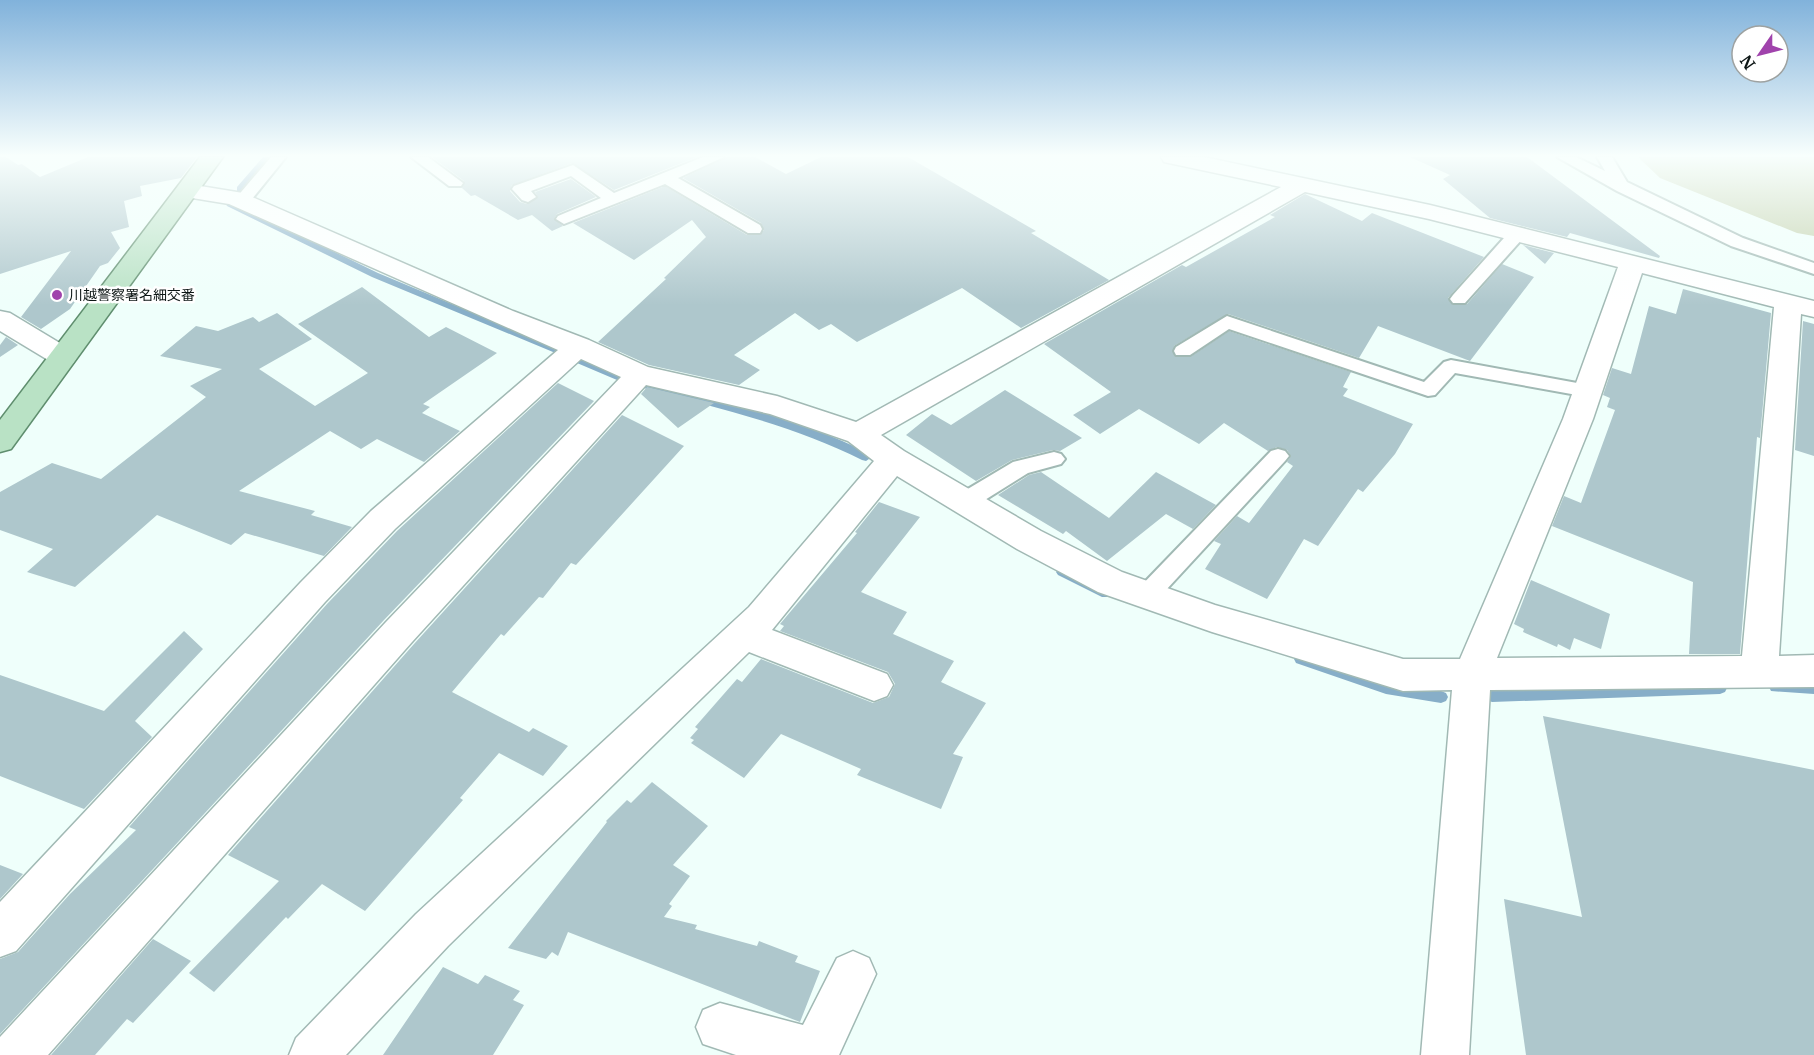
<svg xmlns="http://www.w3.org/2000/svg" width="1814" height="1055" font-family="Merriweather,'Noto Sans JP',serif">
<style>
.green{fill:#c2d0ab}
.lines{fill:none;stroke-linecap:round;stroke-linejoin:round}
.stream{fill:#87aec8;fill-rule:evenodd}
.building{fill:#aec7cc}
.lane-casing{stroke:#a1b9b4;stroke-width:4}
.street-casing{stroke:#a1b9b4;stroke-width:3}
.primary-casing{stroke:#5f8e6e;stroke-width:3}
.lane{fill:#fff;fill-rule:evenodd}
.street{fill:#fff;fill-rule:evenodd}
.primary{fill:#b9e2c5;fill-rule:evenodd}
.poi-dot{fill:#a043ac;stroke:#fff;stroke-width:2}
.labels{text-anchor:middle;stroke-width:5;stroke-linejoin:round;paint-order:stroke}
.far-poi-label{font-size:14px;fill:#0d1615;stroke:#fff;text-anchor:start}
</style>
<rect width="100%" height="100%" fill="#effffb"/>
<path class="green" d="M1638 157H1814V236L1797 233 1660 178Z"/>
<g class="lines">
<path class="stream" d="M263 157H271L243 191H237V187Z
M230 201 378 273 562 350 557 353 553 352 372 277 227 206 226 204Z
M581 358 625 376 626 378 625 380H617L577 363 576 361Z
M644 382C722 400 798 418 870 454L872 457 866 461 862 460C791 424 716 408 640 387L639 385Z
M1062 567 1110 589 1112 593 1110 597H1102L1058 575 1056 572 1058 569Z
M1301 653 1386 682 1441 691 1446 693 1448 697 1446 701 1441 703 1386 694 1296 663 1294 659 1296 655Z
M1776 681 1814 682V694L1771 691 1769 687 1771 683Z
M1720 682 1725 684 1727 688 1725 692 1720 694 1492 702 1487 700 1485 696 1487 692 1492 690Z"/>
</g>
<path class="building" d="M0 157H6L18 165 22 164 40 177 88 157H197L181 178 140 186 142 196 124 201 129 227 111 232 120 248 108 263 100 266 70 309 41 329 21 317 71 251 0 274Z
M432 157H697L614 190 572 163 512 185 510 191 520 202 527 204 538 197 535 192 571 179 596 197 557 214 554 219 563 226 552 231 532 215 518 220 475 195 471 196 462 188 464 181Z
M726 157H755L786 174 821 157H908L1036 231 1031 233 1109 280 1021 328 962 288 857 342 831 324 819 330 795 313 734 355 760 370 739 385 649 365 598 342 666 279 664 278 706 237 692 220 634 260 573 223 665 186 747 235H760L764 230 761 223 683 178Z
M1410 157H1527L1660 256 1659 258 1570 233 1567 237 1490 218 1443 179 1450 175Z
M1305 194 1362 221 1372 213 1484 257 1448 298 1453 305 1467 304 1502 264 1534 277 1470 361 1378 326 1359 358 1228 314 1174 346V356L1190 357 1229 331 1351 372 1343 387 1348 389 1343 396 1413 424 1395 454 1363 492 1358 489 1318 546 1304 539 1267 599 1205 569 1221 544 1214 541 1237 516 1249 523 1293 466 1287 462 1291 456 1287 450 1277 447 1268 451 1224 423 1199 444 1139 409 1100 434 1073 415 1111 392 1044 344 1182 265 1186 267 1275 217 1270 215Z
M1523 245 1554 253 1545 264Z
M362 287 429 337 446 327 497 353 423 404 430 407 422 413 460 431 424 462 377 439 361 449 330 431 239 491 315 511 311 515 352 527 324 556 245 533 231 545 157 515 75 587 27 572 53 549 0 530V492L52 463 101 479 206 397 190 386 222 369 160 356 196 326 218 331 253 317 259 322 277 313 312 339 259 369 315 406 368 373 298 324Z
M1683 289 1771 313 1760 438 1757 437 1740 654H1689L1693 582 1552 526 1564 496 1581 503 1615 410 1607 407 1610 398 1603 395 1612 368 1631 374 1649 306 1676 314Z
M1803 321 1814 324V456L1795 450Z
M6 337 18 345 0 357V345Z
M558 383 594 401 384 620 0 1034V959L18 952 70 894 136 830 129 827 327 604 397 531Z
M647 387 714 403 678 428 641 394Z
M1005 390 1082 438 1060 451 1053 450 1012 460 976 481 906 435 932 414 951 425Z
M622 415 684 446 576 565 571 563 543 598 539 597 504 636 501 634 452 692 529 732 533 728 568 746 543 776 499 753 460 798 463 800 365 911 322 884 288 919 286 917 214 992 189 973 279 881 228 855 414 644Z
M1041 472 1109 518 1156 472 1216 505 1193 529 1166 514 1107 561 1066 531 1063 534 998 495 1029 475Z
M879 502 920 517 861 592 907 612 893 634 954 661 941 682 986 703 953 754 963 757 941 809 857 775 861 769 781 734 744 778 691 743 694 740 690 738 698 729 695 727 737 679 742 682 761 659 873 703 889 697 895 684 888 672 780 631 784 626 780 624 857 533 855 532Z
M1531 580 1610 614 1601 649 1574 638 1570 650 1558 644 1557 647 1523 632 1524 629 1514 624Z
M184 631 203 649 135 721 152 737 84 809 0 776V675L104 711Z
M1543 716 1814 770V1055H1526L1504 899 1582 917Z
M652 782 708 826 673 865 690 876 669 904 672 906 664 917 697 925 695 929 757 946 759 941 798 956 795 962 820 971 800 1022 568 932 558 956 552 952 546 959 508 948 607 822 606 821 627 800 631 803Z
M0 865 23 874 0 899Z
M153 939 191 961 133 1023 127 1019 95 1055H51Z
M443 967 478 984 485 975 520 991 513 1000 524 1005 493 1055H383Z"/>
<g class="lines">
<defs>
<path id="lane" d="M271 157H286L248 204H236L234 201 236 198Z
M411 157H428L463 183 461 186H449Z
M703 157H724L678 178 760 225 762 229 760 233H748L665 184 564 224 556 219 558 216 601 198 571 176 531 191 536 197 528 202 522 200 512 189 514 186 573 165 614 193Z
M1557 157H1576L1605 171 1597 157H1612L1627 182 1743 238 1814 263V274L1731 246 1617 191Z
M1518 228 1524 229 1526 233 1524 237 1465 303H1453L1450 299 1453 295 1512 229Z
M1227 316 1424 382 1444 362 1451 360 1588 385 1595 386 1598 391 1595 396 1588 397 1455 373 1435 395 1428 396 1229 329 1190 355H1176L1174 351 1176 347Z
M1278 449 1285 451 1289 456 1285 461 1154 603 1146 605 1138 603 1134 596 1138 589 1271 451Z
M1054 452 1061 454 1065 459 1061 464 1028 473 972 508 964 510 956 508 953 502 956 496 1013 462Z"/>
<path id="street" d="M1161 157H1204L1430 205 1814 301V317L1801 314 1779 656 1814 655V687L1490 690 1469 1055H1421L1452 690 1403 691 1212 632 1098 592 1017 549 897 476 772 630 887 674 893 685 887 696 874 701 749 652 448 946 346 1055H289L296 1038 416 914 749 607 874 461 848 441 770 414 646 385 412 642 48 1055H0V1037L386 622 621 377 581 359 395 529 325 602 16 951 0 957V902L301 582 371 511 558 350 229 204 180 196 176 191 180 186 188 184 243 193 513 311 589 340 648 367 777 396 856 422 1281 187 1164 162ZM1305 192 1429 219 1618 267 1563 419 1460 659H1403L1215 605 1122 572 1041 531 904 451 881 435ZM1642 273 1774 307 1742 656 1497 658 1593 419Z
M0 311 10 313 73 351 77 357 73 363 63 366 53 363 0 331Z
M853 951 869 958 876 974 839 1055H736L703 1044 696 1027 703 1010 720 1003 803 1025 837 958Z"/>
<path id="primary" d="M200 157H223L11 449 0 452V420Z"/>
</defs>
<use href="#lane" class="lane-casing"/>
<use href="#street" class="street-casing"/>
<use href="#primary" class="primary-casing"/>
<use href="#lane" class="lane"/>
<use href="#street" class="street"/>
<use href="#primary" class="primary"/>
</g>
<linearGradient id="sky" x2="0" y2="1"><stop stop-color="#81b2db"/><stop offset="0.51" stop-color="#f8fffd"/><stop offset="1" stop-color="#f8fffd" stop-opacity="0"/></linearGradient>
<rect width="1814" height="305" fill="url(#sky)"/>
<circle class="poi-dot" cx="57" cy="295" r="6"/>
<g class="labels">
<g class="far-poi-label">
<text x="69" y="300">川越警察署名細交番</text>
</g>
</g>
<g transform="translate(1760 54) rotate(235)"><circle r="28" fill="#ffffff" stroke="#9ea2a1" stroke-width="1.5"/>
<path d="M0-4.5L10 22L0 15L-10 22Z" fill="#a043ac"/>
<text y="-9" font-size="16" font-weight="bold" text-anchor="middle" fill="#0d1615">N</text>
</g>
</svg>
